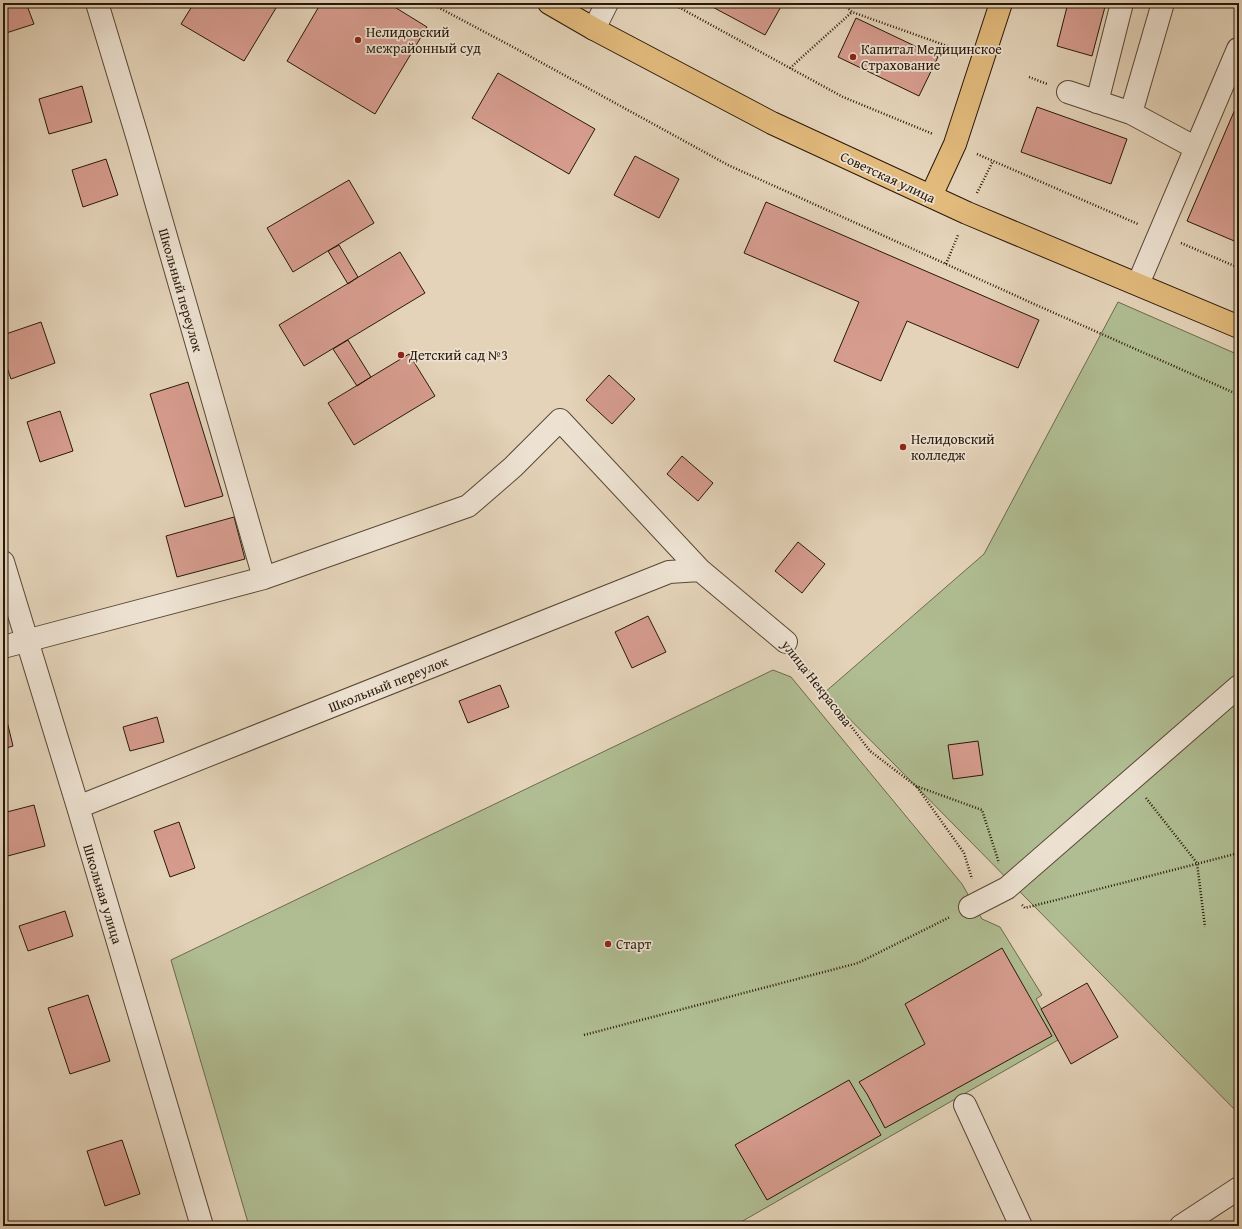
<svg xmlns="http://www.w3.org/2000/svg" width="1242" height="1229" font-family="'Gentium Book Plus',serif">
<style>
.green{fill:#b0bd92;stroke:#6c6a4d}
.building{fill:#d69c8e;stroke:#291808}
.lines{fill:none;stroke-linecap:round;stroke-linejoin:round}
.minor-casing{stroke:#584734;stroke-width:24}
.major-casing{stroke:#291808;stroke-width:24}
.path{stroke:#291808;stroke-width:2.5;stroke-dasharray:1 2;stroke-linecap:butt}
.minor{stroke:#ede2d2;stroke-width:22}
.major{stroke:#e2ba7c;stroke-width:22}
.poi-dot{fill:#8f2418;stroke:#ede2d2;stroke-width:1.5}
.labels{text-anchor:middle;stroke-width:3.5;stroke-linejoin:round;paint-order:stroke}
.poi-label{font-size:14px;fill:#291808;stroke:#ede2d2;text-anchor:start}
.street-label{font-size:14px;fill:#291808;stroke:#ede2d2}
</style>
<rect width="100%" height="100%" fill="#e4d3b9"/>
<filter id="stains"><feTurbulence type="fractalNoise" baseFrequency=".005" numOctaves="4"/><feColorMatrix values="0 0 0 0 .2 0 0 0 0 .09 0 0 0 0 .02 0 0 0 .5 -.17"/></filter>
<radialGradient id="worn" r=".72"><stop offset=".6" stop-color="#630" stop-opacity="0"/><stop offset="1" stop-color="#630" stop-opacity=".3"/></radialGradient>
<path class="green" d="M1118 302 1239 355V1114L824 693 984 554Z
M773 670 791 677 962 884 982 919 1000 927 1042 995 1036 999 1058 1040 734 1226H249L171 960Z"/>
<path class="building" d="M8 3H26L34 24 3 34V5Z
M194 3H279L244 61 181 24Z
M321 3H388L427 27 375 114 287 61Z
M705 3H783L765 35Z
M1068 3H1106L1092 56 1057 46Z
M856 18 938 57 919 96 838 57Z
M498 73 595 129 569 174 472 118Z
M82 86 92 122 49 134 39 99Z
M1239 100V243L1187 221Z
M1037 107 1127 139 1111 184 1021 152Z
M635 156 679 179 659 218 614 195Z
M106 159 118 195 83 207 72 170Z
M349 180 374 223 293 272 267 228Z
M766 202 1039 320 1018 368 907 321 881 381 834 361 859 302 744 253Z
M339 245 358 277 348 284 328 251Z
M400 252 425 293 304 366 279 325Z
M41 322 55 363 11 379 3 356V335Z
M348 340 371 377 357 386 333 349Z
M409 354 435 396 354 445 328 403Z
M609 375 635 399 612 424 586 400Z
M188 382 223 496 185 507 150 394Z
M60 411 73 451 40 462 27 422Z
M682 456 713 483 698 501 667 474Z
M234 517 245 559 177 577 166 536Z
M798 542 825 564 802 593 775 571Z
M648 616 666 652 632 668 615 632Z
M500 685 509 707 468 723 459 701Z
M5 713 13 746 3 749V714Z
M157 717 164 742 130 751 123 727Z
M978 741 983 775 953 779 948 745Z
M34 805 45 846 4 857 3 813Z
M179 822 195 868 170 877 154 831Z
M65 911 73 936 28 951 19 926Z
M1002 948 1052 1036 885 1128 867 1094 859 1082 925 1044 905 1004Z
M1087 983 1118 1037 1071 1064 1041 1009Z
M88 995 110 1061 70 1074 48 1008Z
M849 1080 881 1135 767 1200 735 1145Z
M122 1140 140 1194 105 1206 87 1151Z"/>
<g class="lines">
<defs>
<path id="minor" d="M97 3 138 139 264 578
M1163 3 1131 113 1196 148
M594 29 607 3
M1068 92 1131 113
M1097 102 1122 3
M1138 284 1238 49 1239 50
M3 562 78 807 202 1226
M3 647 264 578 468 506 513 467 560 420 700 570 786 642
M78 807 669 572 700 570
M970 907 1007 888 1239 686
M965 1105 1021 1226
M1181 1226 1239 1188"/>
<path id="major" d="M549 3 594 29 772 123 967 213 1239 327
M931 196 955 144 1001 3"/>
</defs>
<use href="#minor" class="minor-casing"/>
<use href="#major" class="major-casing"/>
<path class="path" d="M430 3 513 47 728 165 1034 304 1239 395
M671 3 843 97 933 134
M842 3 852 12 950 47
M790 68 852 12
M1029 77 1047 84
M977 154 1138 224
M977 193 993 161
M1181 243 1239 268
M946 264 958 235
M801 661 870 751 916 786 982 810 999 863
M917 787 964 853 972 879
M1146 798 1197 863 1205 927
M1022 905 1025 908 1239 853
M584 1035 858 963 950 917"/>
<use href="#minor" class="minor"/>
<use href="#major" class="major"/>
</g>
<g class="poi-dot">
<circle cx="358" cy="40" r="4"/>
<circle cx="853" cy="57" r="4"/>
<circle cx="401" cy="355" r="4"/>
<circle cx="903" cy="447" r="4"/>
<circle cx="608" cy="944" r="4"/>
</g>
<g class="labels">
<g class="poi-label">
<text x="366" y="37">Нелидовский<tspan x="366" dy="16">межрайонный суд</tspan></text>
<text x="861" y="54">Капитал Медицинское<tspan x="861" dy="16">Страхование</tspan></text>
<text x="409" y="360">Детский сад №3</text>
<text x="911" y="444">Нелидовский<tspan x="911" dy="16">колледж</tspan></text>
<text x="616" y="949">Старт</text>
</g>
<g class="street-label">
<text transform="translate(888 177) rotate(25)" y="5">Советская улица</text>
<text transform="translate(181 290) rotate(74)" y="5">Школьный переулок</text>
<text transform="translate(817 683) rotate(52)" y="5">улица Некрасова</text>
<text transform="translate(388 684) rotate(-22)" y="5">Школьный переулок</text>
<text transform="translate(103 894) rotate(73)" y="5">Школьная улица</text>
</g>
</g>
<rect width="1242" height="1229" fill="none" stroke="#e4d3b9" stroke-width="16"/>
<rect x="4" y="4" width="1234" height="1221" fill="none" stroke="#291808" stroke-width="2"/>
<rect x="8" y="8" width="1226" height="1213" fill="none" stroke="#291808"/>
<rect width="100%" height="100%" filter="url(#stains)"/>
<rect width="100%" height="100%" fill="url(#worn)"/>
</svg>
